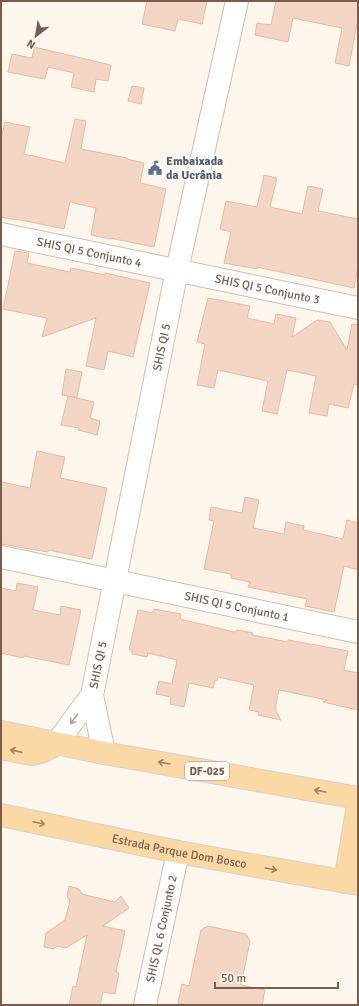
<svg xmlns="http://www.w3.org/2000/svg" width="359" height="1006" font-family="Signika,sans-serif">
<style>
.building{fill:#f3d5c3;stroke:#e6bba3}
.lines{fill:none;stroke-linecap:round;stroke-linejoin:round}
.minor-casing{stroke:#d1beb0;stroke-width:24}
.major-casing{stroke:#dad1cd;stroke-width:24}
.minor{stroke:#fff;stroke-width:22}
.major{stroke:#fbd9a5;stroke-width:22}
.oneway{stroke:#af9d94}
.oneway2{stroke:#a18267}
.labels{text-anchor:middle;stroke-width:4;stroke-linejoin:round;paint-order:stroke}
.shield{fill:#fffaf3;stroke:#a28b7f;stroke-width:1}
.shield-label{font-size:11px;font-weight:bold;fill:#7a5c4d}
.service-label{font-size:12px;font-weight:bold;fill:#4e5e75;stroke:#fffaf3;text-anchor:start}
.street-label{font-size:12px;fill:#7a5c4d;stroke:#fffaf3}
</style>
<rect width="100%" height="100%" fill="#fdf6ec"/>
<path class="building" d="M147 1H207L202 24 178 19 175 31 142 24Z
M276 1H358V19L349 66 335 63 342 28 293 18 288 42 255 35 257 23 271 25Z
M34 47 111 65 108 81 96 79 94 92 71 87 74 73 48 67 45 79 8 72 12 54 32 58Z
M132 86 144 88 141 104 128 101Z
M75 119 86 121 81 149 127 158V159L144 163 140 183 166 189 154 247 110 238V239L91 235 96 208 70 202 64 229 16 219V220L1 217V139L5 122 30 127 24 154 65 163Z
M264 175 277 178 270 207 302 214 308 186 323 189 318 211 358 219V266L354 288 257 267V269L224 263 231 232 220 229 226 201 257 207Z
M15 251 29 253 27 263 70 272 71 268 105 275V273L150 283 133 357 108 351 104 370 86 366 96 318 42 337 47 318 3 309Z
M208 298 250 306 247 318 274 324 276 314 296 318 292 337 317 320 330 322 347 350 352 324 358 325V385L354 384 348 408 329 404 327 416 309 413 316 376 287 370 277 414 262 411 268 381 218 370 214 388 197 385 205 344 197 342Z
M66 369 82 372 77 397 62 395Z
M68 396 94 402 90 418 100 421 97 435 78 430 79 428 61 425Z
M37 451 65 457 60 478 107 488 92 559 48 550V552L1 544V482L30 488Z
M245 497 259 500 253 528 284 534 286 522 304 526 303 530 343 539 347 520 358 523V570L344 566 334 612 305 606 307 599 248 587 250 582 231 578V574L204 569 214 521 209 520 211 507 242 513Z
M17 583 38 587 33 610 60 615 61 606 81 610 69 665 24 656 23 658 1 653V588L16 591Z
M154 609 181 614 180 619 234 632 237 630 253 633 252 635 288 642V640L348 651 344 670 358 673V710L323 702 327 700 279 690 275 709 281 720 258 715 259 712 249 710 254 685 218 677 217 681 215 680 213 688 189 683 184 707 170 704 171 697 156 694 159 681 172 684 177 660 148 653 147 657 132 654V650H129L138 610 152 613Z
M69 886 79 889 82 894 115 902 121 896 129 908 103 926 125 931 116 972 119 973 115 994 103 992 100 1005H69L73 986 76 987 87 935 66 948 57 946 54 949 44 947 46 933 65 920 70 901 67 896Z
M208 926 246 934 250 941 241 985 265 990 262 1005H188L178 1003 182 984 189 986 201 930Z"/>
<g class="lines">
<defs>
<g id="minor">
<path id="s1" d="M1 234 358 308"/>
<path id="s2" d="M1 557 358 632"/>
<path d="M56 744 92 695"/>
<path id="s3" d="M104 753 92 695 177 270 237 1"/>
<path id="s4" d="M145 1005 178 852"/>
</g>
<g id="major">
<path d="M1 732 104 753 358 798"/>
<path d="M1 748 31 754 42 752 56 744"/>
<path id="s5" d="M1 815 178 852 358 884"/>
<path d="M345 882 358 805"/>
</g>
</defs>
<use href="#minor" class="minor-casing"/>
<use href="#major" class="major-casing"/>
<use href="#minor" class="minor"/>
<use href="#major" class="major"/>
</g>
<defs><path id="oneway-shaft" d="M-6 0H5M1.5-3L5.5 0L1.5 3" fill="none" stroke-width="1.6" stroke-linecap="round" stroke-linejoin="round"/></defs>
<use class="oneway" href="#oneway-shaft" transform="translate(74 719) rotate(127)"/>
<g class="oneway2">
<use href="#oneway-shaft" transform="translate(16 751) rotate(-167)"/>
<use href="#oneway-shaft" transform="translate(164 763) rotate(-170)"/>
<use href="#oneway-shaft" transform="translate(320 791) rotate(-170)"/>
<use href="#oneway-shaft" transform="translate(39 823) rotate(12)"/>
<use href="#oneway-shaft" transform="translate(271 869) rotate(10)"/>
</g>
<defs>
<symbol id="civic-bare" viewBox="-9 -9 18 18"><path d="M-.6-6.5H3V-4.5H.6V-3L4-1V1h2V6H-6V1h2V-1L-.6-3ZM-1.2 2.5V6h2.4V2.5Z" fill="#5c6f8a" stroke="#fffaf3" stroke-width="2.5" paint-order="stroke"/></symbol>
</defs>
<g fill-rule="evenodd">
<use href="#civic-bare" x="145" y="158" width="20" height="20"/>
</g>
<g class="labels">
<rect class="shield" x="185" y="762" width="44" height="18" rx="3"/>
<g class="shield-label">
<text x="207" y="775">DF-025</text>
</g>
<g class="service-label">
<text x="166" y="165">Embaixada<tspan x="166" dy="14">da Ucrânia</tspan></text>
</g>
<g class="street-label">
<text dy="4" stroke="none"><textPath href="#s1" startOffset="90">SHIS QI 5 Conjunto 4</textPath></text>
<text dy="4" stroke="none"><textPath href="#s1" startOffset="272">SHIS QI 5 Conjunto 3</textPath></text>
<text dy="4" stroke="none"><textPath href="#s3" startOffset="414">SHIS QI 5</textPath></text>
<text dy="4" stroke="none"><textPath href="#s2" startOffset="241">SHIS QI 5 Conjunto 1</textPath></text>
<text dy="4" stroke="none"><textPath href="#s3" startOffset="90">SHIS QI 5</textPath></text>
<text dy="4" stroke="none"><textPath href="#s5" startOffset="182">Estrada Parque Dom Bosco</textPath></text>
<text dy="4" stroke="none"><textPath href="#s4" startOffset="78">SHIS QL 6 Conjunto 2</textPath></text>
</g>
</g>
<rect width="359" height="1006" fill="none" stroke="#7a5c4d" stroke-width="4"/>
<g transform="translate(36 36) rotate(211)" stroke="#fffaf3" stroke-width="3" paint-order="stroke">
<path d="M0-3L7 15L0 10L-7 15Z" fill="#7a5c4d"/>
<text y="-6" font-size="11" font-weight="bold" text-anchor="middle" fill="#7a5c4d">N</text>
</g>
<path d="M215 982v6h123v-6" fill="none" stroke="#7a5c4d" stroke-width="2"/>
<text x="221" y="982" font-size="12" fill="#7a5c4d" stroke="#fffaf3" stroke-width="3" paint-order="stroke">50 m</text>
</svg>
